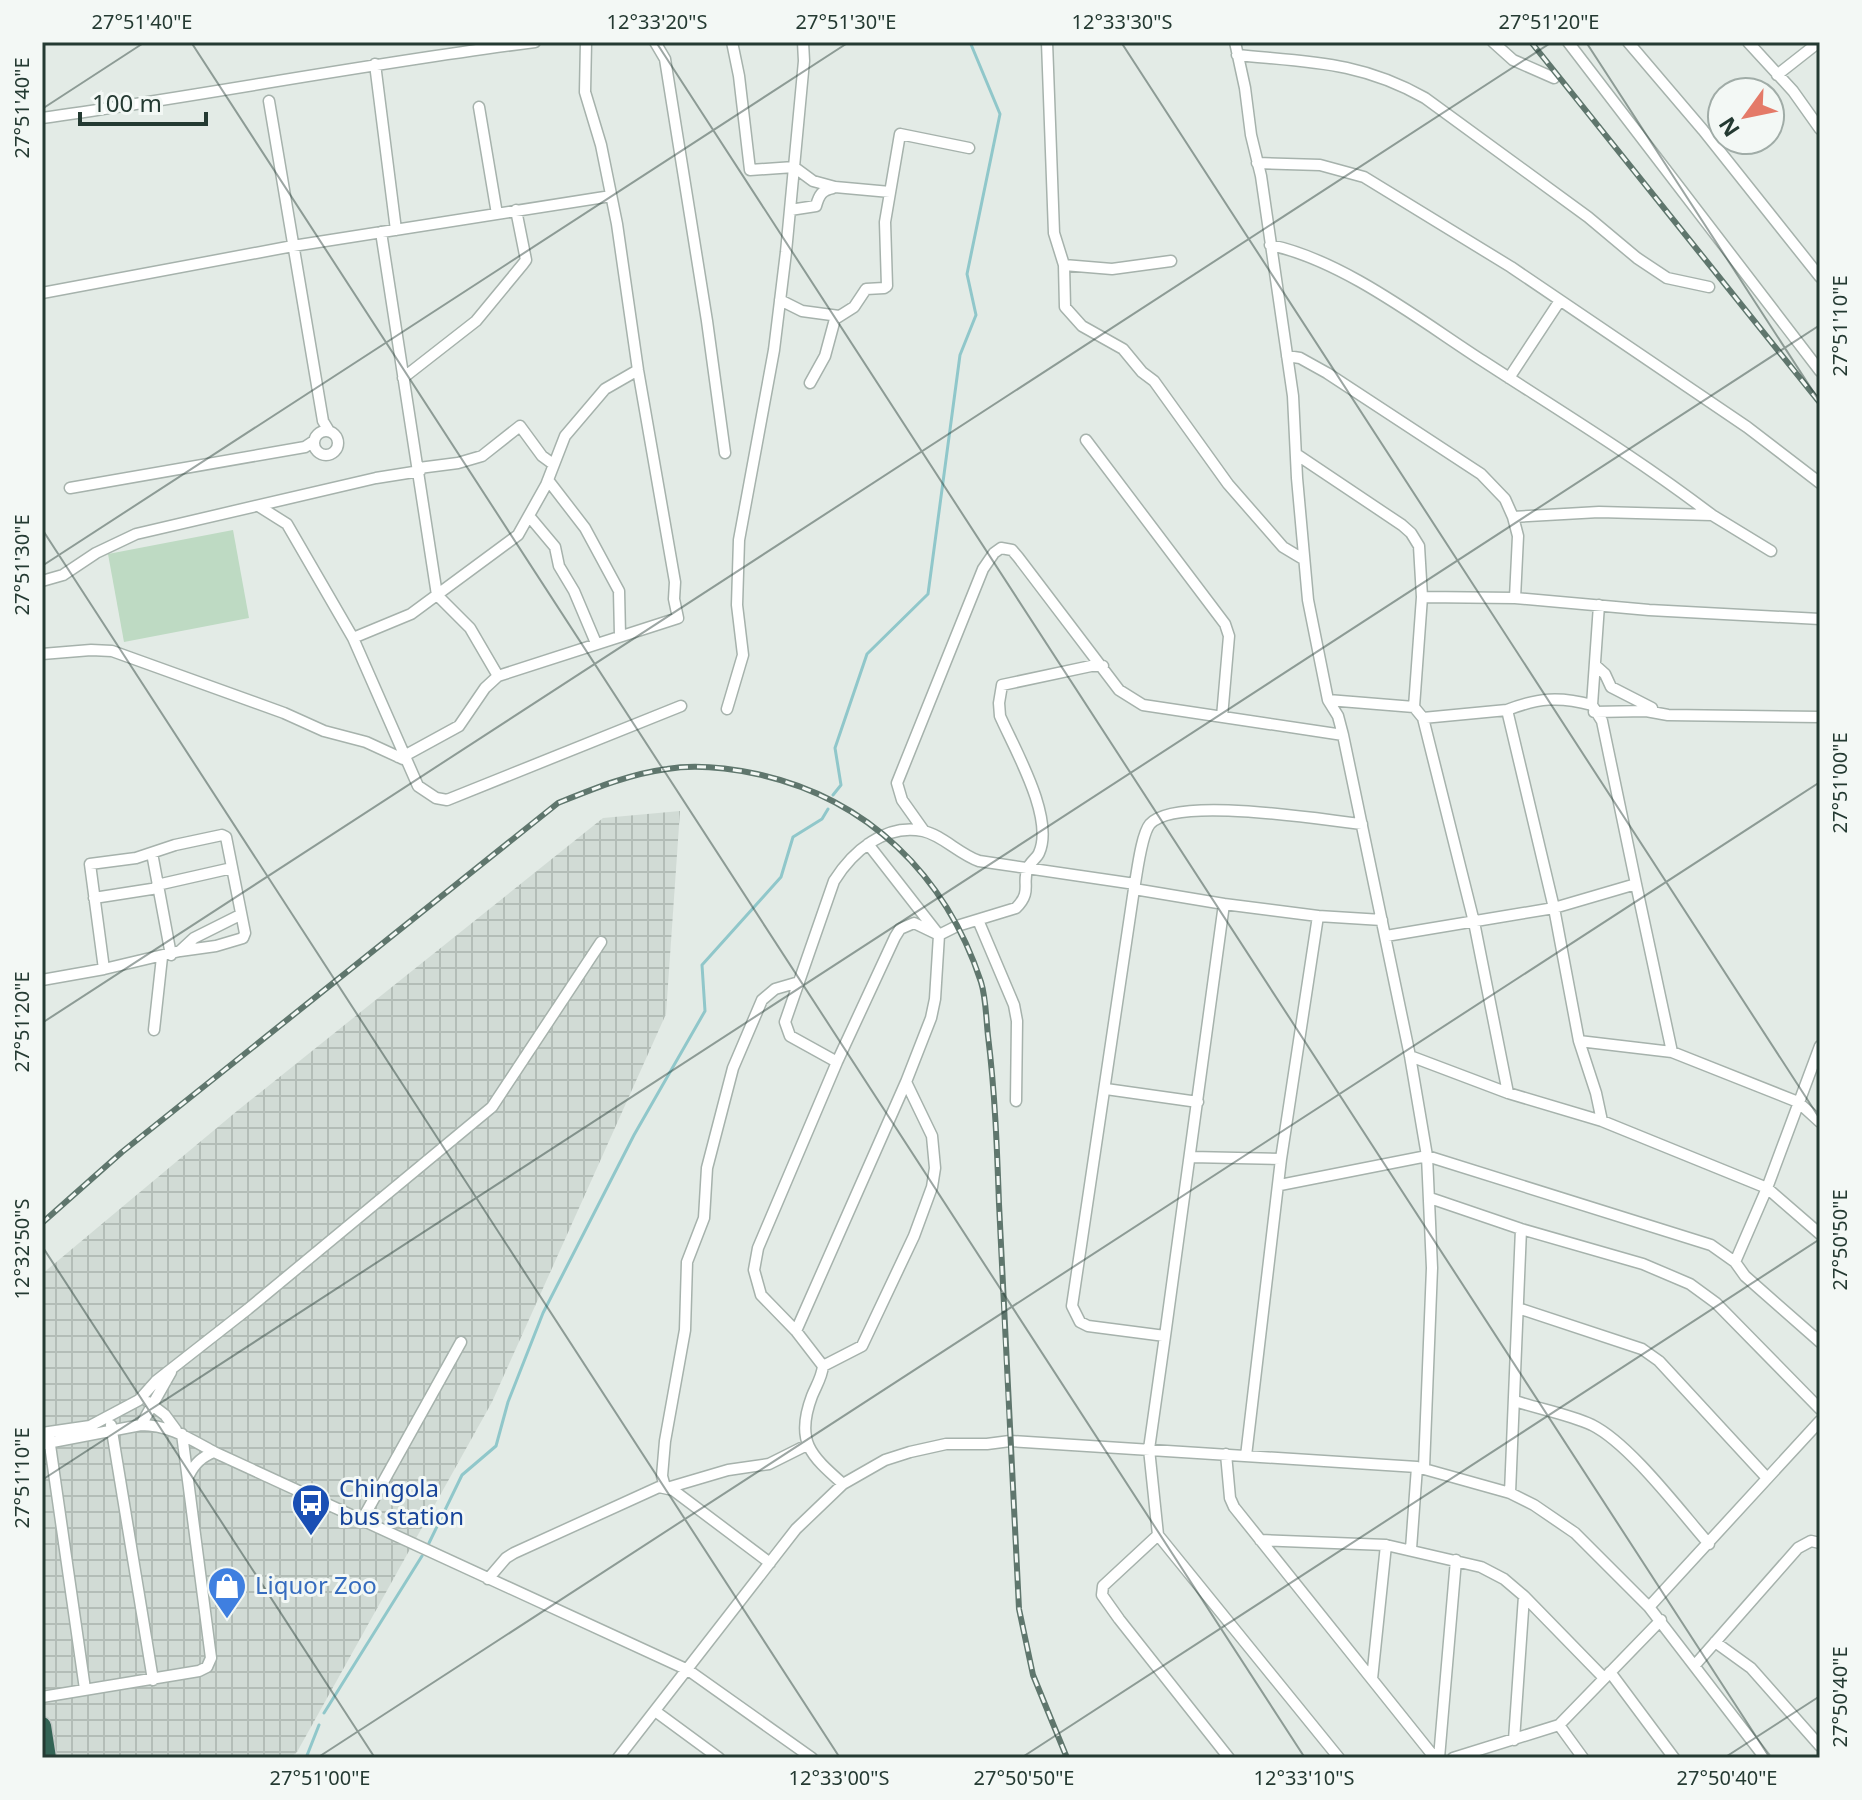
<svg xmlns="http://www.w3.org/2000/svg" width="1862" height="1800" font-family="'Noto Sans',sans-serif">
<style>
.industrial{fill:url(#industrial-grid)}
.garden{fill:#bedac3}
.lines{fill:none;stroke-linecap:round;stroke-linejoin:round}
.stream{stroke:#90c7ca;stroke-width:3}
.street-casing{stroke:#a6b2ac;stroke-width:13}
.highway-casing{stroke:#c2c8c6;stroke-width:21}
.street{stroke:#fff;stroke-width:10}
.highway{stroke:#336455;stroke-width:18}
.rail-casing{stroke:#5f766d;stroke-width:6}
.rail{stroke:#f3f8f5;stroke-width:3;stroke-dasharray:9;stroke-linecap:butt}
.ticks{fill:none;stroke:#243a32;stroke-width:2;stroke-opacity:0.45}
.labels{text-anchor:middle;stroke-width:6;stroke-linejoin:round;paint-order:stroke}
.transit-label{font-size:24px;fill:#164399;stroke:#f3f8f5;text-anchor:start}
.shop-label{font-size:24px;fill:#366cbe;stroke:#f3f8f5;text-anchor:start}
.neatline{fill:none;stroke:#243a32;stroke-width:3}
.ticks-label{font-size:20px;text-anchor:middle;fill:#243a32}
</style>
<defs>
<pattern id="industrial-grid" width="8" height="8" patternUnits="userSpaceOnUse" patternTransform="scale(2)"><rect width="8" height="8" fill="#d1dbd5"/><path d="M0 4h8M4 0v8" fill="none" stroke="#b3bdb7"/></pattern>
</defs>
<rect width="100%" height="100%" fill="#e3ebe6"/>
<path class="industrial" d="M680 811 666 1014 492 1402 297 1752 290 1758H42V1274L237 1111 603 818Z"/>
<path class="garden" d="M233 530 249 618 124 642 108 554Z"/>
<g class="lines">
<path class="stream" d="M833 795 841 785 835 748 867 654 928 594 960 355 976 315 967 274 1000 114 970 42
M429 1543 462 1475 496 1446 508 1402 543 1313 634 1135 705 1011 702 965 781 877 793 837 822 819 828 809
M324 1713 422 1556
M306 1758 319 1725"/>
<defs>
<path id="street" d="M655 42 665 59 707 321 725 453
M732 42 739 76 750 170 794 167 813 181 835 187 890 192
M1047 42 1054 233 1064 265 1065 307 1082 326 1123 349 1142 372 1154 381 1228 484 1283 547 1303 559
M1235 42 1245 88 1251 135 1261 176 1293 396 1297 478 1308 600 1328 700 1338 716 1343 735 1410 1056 1427 1156 1432 1268 1424 1468
M1493 42 1513 60 1554 78
M1568 42 1820 371
M1628 42 1703 130 1820 277
M1748 42 1793 91 1820 129
M1237 55C1308 62 1360 61 1425 98L1588 217 1637 258 1667 278 1709 287
M375 64 396 230
M1777 75 1819 42
M269 101 323 421 329 431
M479 107 497 214
M42 118C207 95 370 63 535 42
M1257 163 1320 165 1364 177 1511 267 1747 427 1820 483
M790 210 816 206C819 195 822 190 833 188
M381 232 437 595 470 628 498 676
M1270 245C1343 260 1421 321 1483 361 1560 411 1639 459 1712 515
M1064 265 1112 269 1171 261
M42 293 293 246 611 196
M780 300 802 311 839 316
M1287 356 1300 358 1327 373 1481 474 1505 499 1513 517
M403 378 476 321 523 264 526 260 516 210
M1509 378 1559 302
M810 383 825 356 835 319 854 307 866 289 884 288 887 286 885 222 900 134 969 148
M314 443a12 12 0 1 1 24 0a12 12 0 1 1-24 0Z
M1086 440 1225 624 1229 636 1222 717
M1296 454 1402 525 1411 533 1419 546 1422 597 1414 707
M419 468 458 463 482 456 520 426 542 456 553 464
M548 480 585 528 619 591 620 635
M70 488 305 447 314 441
M260 507 287 524 353 638 418 786 436 798 447 800 681 706
M529 516 555 547 559 566 574 591 596 643
M42 581 63 575 96 553 136 534 376 478 420 471
M1422 597 1515 598 1649 610 1820 619
M1515 598 1518 536 1513 517 1599 512 1712 515 1771 551
M353 638 411 614 518 535 546 485 565 436 605 389 638 370
M42 654 91 650 112 651 284 713 324 731 366 742 403 759
M1595 665 1605 674 1611 687 1652 708
M1328 700 1414 707 1423 718 1507 710 1554 908 1579 1041 1672 1052 1798 1102 1820 1122
M1592 705 1599 605
M727 709 743 655 737 605 739 540 774 350 786 252 804 61 803 42
M1507 710C1538 698 1559 696 1592 705L1602 721 1636 884
M1594 712 1646 711 1668 715 1820 717
M1423 718 1474 922 1508 1093
M398 757 406 755 459 726 485 688 498 676 678 618 674 599 675 582 638 370 617 224 601 145 585 92 586 42
M924 831 902 800 897 783 983 569 994 553 1001 548 1012 550 1018 557 1119 690 1143 705 1343 735
M152 853 171 955
M157 885 232 868
M1134 889 1224 904
M94 898 158 888
M978 920 1014 1005 1017 1021 1016 1101
M939 935 957 926 1016 908C1033 891 1021 883 1028 868 1030 862 1037 858 1039 853 1055 818 1014 748 1000 716L999 703 1002 685 1091 666H1103
M1386 936 1554 908 1636 884 1672 1052
M180 951 194 938 240 915
M42 980 104 969 180 951 216 946 243 938 245 933 226 837 222 835 175 845 136 858 90 864 104 969
M154 1030 162 957
M1579 1041 1596 1093 1602 1121
M1820 1046 1767 1188 1735 1262 1745 1276 1820 1342
M1410 1056 1508 1093 1602 1121 1767 1188 1820 1234
M837 1062 790 1036 785 1022 834 881C852 852 885 823 923 831 942 835 959 854 979 861L1135 884
M1106 1089 1198 1102
M1191 1157 1281 1159
M1280 1185 1427 1156 1711 1245 1735 1262
M1430 1198 1521 1229 1643 1264 1690 1284 1716 1303 1820 1409
M1518 1308 1642 1349 1659 1361 1767 1478
M796 1331 906 1082
M1165 1336 1224 904 1318 916 1382 920
M823 1366 862 1346 914 1236 932 1187 935 1168 932 1136 906 1082 931 1018 935 999 939 935 868 844
M1515 1401C1539 1409 1568 1414 1592 1425 1630 1444 1680 1511 1709 1544
M148 1402 165 1415 176 1430
M111 1425 153 1680
M141 1425 171 1372
M42 1433 90 1426 139 1400 156 1381 248 1309 492 1107 601 942
M49 1438 85 1689
M42 1444 141 1425C169 1425 190 1439 214 1452L688 1670 812 1758
M1226 1454 1230 1498 1234 1507 1435 1758
M1246 1456 1281 1159 1318 916
M189 1475C195 1463 202 1457 214 1452
M843 1484C810 1455 795 1441 812 1396 816 1386 822 1377 823 1366L796 1331 761 1295 754 1270 758 1248 837 1062 895 937 900 929 914 923 939 935
M665 1487 662 1476 665 1441 685 1330 687 1262 704 1218 707 1168 733 1068 762 1000 775 989 799 982
M667 1488 728 1470 769 1464 807 1445
M1510 1493 1521 1229
M362 1520 461 1342
M1158 1535 1103 1586 1102 1595 1119 1619 1229 1758
M1260 1540 1386 1545 1481 1567 1504 1579 1524 1596 1604 1678
M1411 1549 1417 1467
M488 1579 506 1558 514 1553 659 1487 673 1490 770 1563
M1649 1607 1820 1421
M1715 1642 1751 1668 1820 1746
M1695 1665 1798 1548 1811 1541 1820 1543
M1610 1672 1674 1758
M1372 1679 1386 1545
M42 1697 199 1671 207 1667 211 1658 182 1434
M655 1711 719 1758
M1559 1725 1583 1758
M1514 1740 1524 1596
M618 1758 796 1529 843 1484 885 1460 910 1452 946 1444H987L1010 1441 1417 1467 1510 1493 1534 1505 1575 1533 1649 1607 1765 1758
M1339 1758 1158 1535 1149 1449 1165 1336 1088 1326 1080 1322 1072 1306 1134 889C1137 874 1141 835 1150 824 1176 795 1321 820 1362 824
M1439 1758 1456 1560
M1453 1758 1559 1725 1661 1620"/>
<path id="highway" d="M42 1726 47 1758"/>
</defs>
<use href="#street" class="street-casing"/>
<use href="#highway" class="highway-casing"/>
<use href="#street" class="street"/>
<use href="#highway" class="highway"/>
<defs>
<path id="rail" d="M1531 42 1820 403
M42 1223 122 1152 558 803C593 789 629 774 667 769 697 764 728 768 757 774 867 798 946 875 981 982 986 998 986 1018 988 1036 995 1092 997 1148 999 1204 1005 1339 1012 1474 1019 1609L1033 1675 1067 1758"/>
</defs>
<use href="#rail" class="rail-casing"/>
<use href="#rail" class="rail"/>
</g>
<path class="ticks" d="M191 42 1305 1758M656 42 1770 1758M1121 42 1820 1119M1586 42 1820 402M42 109 145 42M42 529 840 1758M42 566 849 42M42 1023 1552 42M42 1246 375 1758M42 1480 1820 325M317 1758 1820 782M1021 1758 1820 1239M1724 1758 1820 1696"/>
<defs>
<symbol id="bus-pin" viewBox="-11 -11 22 30"><path d="M0 17L-7.5 6A9.5 9.5 0 1 1 7.5 6Z" fill="#1a4fb4" stroke="#f3f8f5"/><path d="M-5-6H5V4H4V6H2V4H-2V6H-4V4H-5ZM-3.5-4V0h7V-4ZM-3.5 1.2v1.5H-2V1.2ZM2 1.2v1.5H3.5V1.2Z" fill="#fff"/></symbol>
<symbol id="shop-pin" viewBox="-11 -11 22 30"><path d="M0 17L-7.5 6A9.5 9.5 0 1 1 7.5 6Z" fill="#3f7fe0" stroke="#f3f8f5"/><path d="M-5-2.5h2.3a2.7 3.5 0 0 1 5.4 0H5L5.5 6h-11ZM-1.5-2.5h3a1.5 2.3 0 0 0-3 0Z" fill="#fff"/></symbol>
</defs>
<g fill-rule="evenodd">
<use href="#bus-pin" x="289" y="1481" width="44" height="60"/>
<use href="#shop-pin" x="205" y="1564" width="44" height="60"/>
</g>
<g class="labels">
<g class="transit-label">
<text x="339" y="1497">Chingola<tspan x="339" dy="28">bus station</tspan></text>
</g>
<g class="shop-label">
<text x="255" y="1594">Liquor Zoo</text>
</g>
</g>
<rect width="1862" height="1800" fill="none" stroke="#f3f8f5" stroke-width="88"/>
<g transform="translate(1746 116) rotate(237)"><circle r="38" fill="#f3f8f5" stroke="#a0aca7" stroke-width="2"/>
<path d="M0-6L14 30L0 20L-14 30Z" fill="#e47a68"/>
<text y="-12" font-size="22" font-weight="bold" text-anchor="middle" fill="#243a32">N</text>
</g>
<path d="M80 112v12h126v-12" fill="none" stroke="#243a32" stroke-width="4"/>
<text x="92" y="112" font-size="24" fill="#243a32" stroke="#f3f8f5" stroke-width="6" paint-order="stroke">100 m</text>
<rect x="44" y="44" width="1774" height="1712" class="neatline"/>
<g class="ticks-label">
<text x="142" y="29">27°51'40"E</text>
<text x="657" y="29">12°33'20"S</text>
<text x="846" y="29">27°51'30"E</text>
<text x="1122" y="29">12°33'30"S</text>
<text x="1549" y="29">27°51'20"E</text>
<text transform="translate(22 108) rotate(-90)" y="7">27°51'40"E</text>
<text transform="translate(1840 326) rotate(-90)" y="7">27°51'10"E</text>
<text transform="translate(22 565) rotate(-90)" y="7">27°51'30"E</text>
<text transform="translate(1840 783) rotate(-90)" y="7">27°51'00"E</text>
<text transform="translate(22 1022) rotate(-90)" y="7">27°51'20"E</text>
<text transform="translate(1840 1240) rotate(-90)" y="7">27°50'50"E</text>
<text transform="translate(22 1249) rotate(-90)" y="7">12°32'50"S</text>
<text transform="translate(22 1478) rotate(-90)" y="7">27°51'10"E</text>
<text transform="translate(1840 1697) rotate(-90)" y="7">27°50'40"E</text>
<text x="320" y="1785">27°51'00"E</text>
<text x="839" y="1785">12°33'00"S</text>
<text x="1024" y="1785">27°50'50"E</text>
<text x="1304" y="1785">12°33'10"S</text>
<text x="1727" y="1785">27°50'40"E</text>
</g>
</svg>
